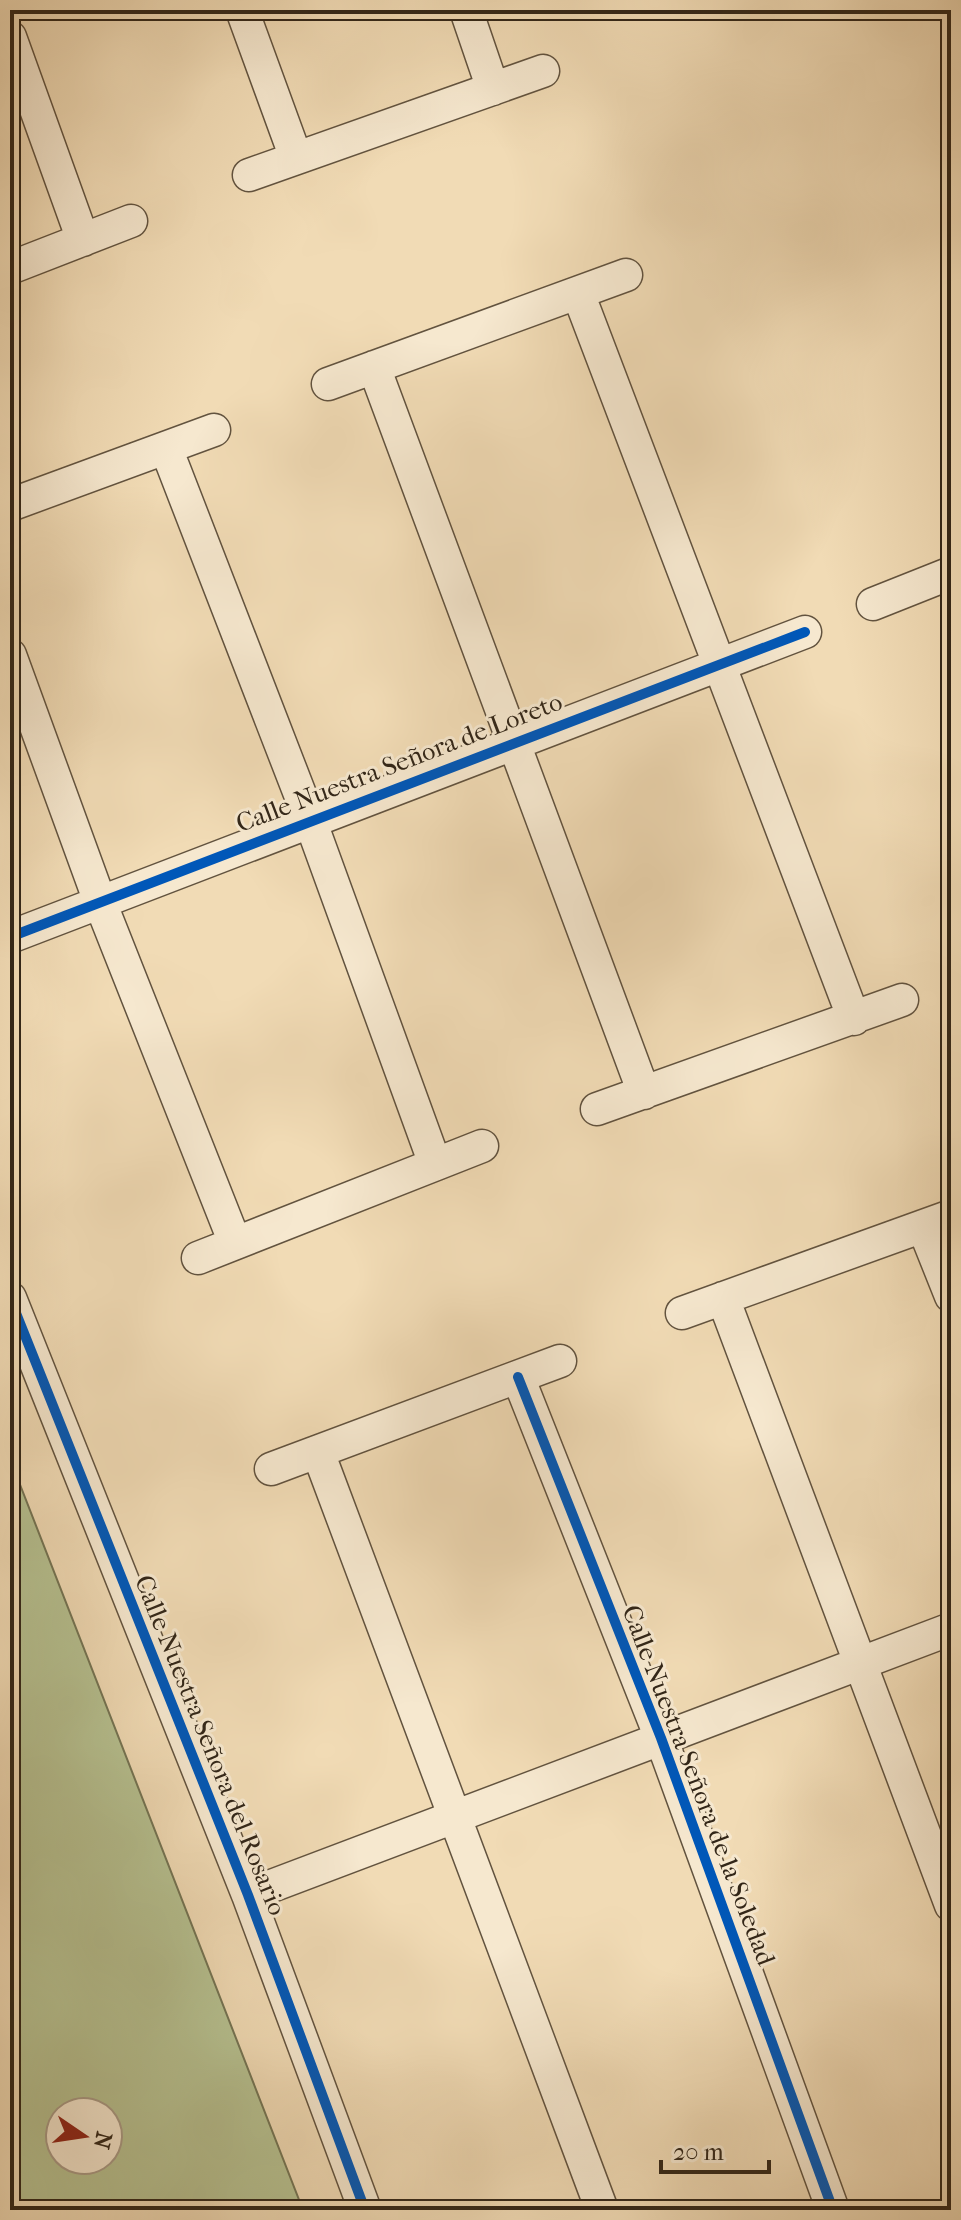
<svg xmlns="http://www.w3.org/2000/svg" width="961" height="2220" font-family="'IM FELL French Canon',serif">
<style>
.green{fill:#b6c191;stroke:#747454;stroke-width:2;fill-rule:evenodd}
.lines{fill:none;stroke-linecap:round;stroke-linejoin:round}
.street-casing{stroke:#62533f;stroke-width:35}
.street{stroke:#f6e8cf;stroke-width:32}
.cycleway-casing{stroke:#f6e8cf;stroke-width:15}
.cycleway{stroke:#0057b8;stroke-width:10}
.labels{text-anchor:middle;stroke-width:6;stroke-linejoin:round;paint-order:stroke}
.street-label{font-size:26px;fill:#322618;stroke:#f6e8cf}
</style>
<rect width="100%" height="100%" fill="#f1dbb5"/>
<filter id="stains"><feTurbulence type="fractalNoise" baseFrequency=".0025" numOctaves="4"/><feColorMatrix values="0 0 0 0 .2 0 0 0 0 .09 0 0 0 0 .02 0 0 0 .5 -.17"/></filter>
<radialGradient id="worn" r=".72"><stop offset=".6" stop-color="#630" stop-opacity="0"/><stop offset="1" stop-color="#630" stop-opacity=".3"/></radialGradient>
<path class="green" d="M10 1459 303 2210H10ZM60 2112H108V2160H60Z"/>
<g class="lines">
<defs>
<path id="street" d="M242 10 296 158
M466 10 493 89
M10 37 83 240
M249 175 543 71
M10 268 131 221
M578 293 854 1019
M374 367 644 1093
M328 384 626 275
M166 448 310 820 435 1164
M10 505 214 430
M873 604 951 573
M10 655 100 902 235 1243
M10 937 805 632
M597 1109 902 1000
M923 1226 951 1296
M198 1258 482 1146
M10 1298 248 1895 365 2210
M723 1298 951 1905
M682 1313 951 1216
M518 1377 661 1738 833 2210
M318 1452 602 2210
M271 1469 560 1361
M248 1895 951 1629"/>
</defs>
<use href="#street" class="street-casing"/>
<use href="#street" class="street"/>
<defs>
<path id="cycleway" d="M10 937 805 632
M10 1298 248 1895 365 2210
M518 1377 661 1738 833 2210"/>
</defs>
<use href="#cycleway" class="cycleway-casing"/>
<use href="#cycleway" class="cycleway"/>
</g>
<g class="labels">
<g class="street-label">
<text transform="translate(399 762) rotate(-21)" y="9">Calle Nuestra Señora de Loreto</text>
<text transform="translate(211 1745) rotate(68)" y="9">Calle Nuestra Señora del Rosario</text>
<text transform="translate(699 1785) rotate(69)" y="9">Calle Nuestra Señora de la Soledad</text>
</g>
</g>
<rect width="961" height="2220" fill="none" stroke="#f1dbb5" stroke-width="40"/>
<rect x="12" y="12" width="937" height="2196" fill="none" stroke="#322618" stroke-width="4"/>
<rect x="20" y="20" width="921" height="2180" fill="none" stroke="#322618" stroke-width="2"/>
<g transform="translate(84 2136) rotate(103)"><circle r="38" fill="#f6e8cf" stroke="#a89a86" stroke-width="2"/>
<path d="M0-6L14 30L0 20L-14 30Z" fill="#8f2418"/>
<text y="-12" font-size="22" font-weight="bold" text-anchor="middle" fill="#322618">N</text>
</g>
<path d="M661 2160v12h108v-12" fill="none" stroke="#322618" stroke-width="4"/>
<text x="673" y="2160" font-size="24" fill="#322618" stroke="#f6e8cf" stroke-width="6" paint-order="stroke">20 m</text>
<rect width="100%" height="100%" filter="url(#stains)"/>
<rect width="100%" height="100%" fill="url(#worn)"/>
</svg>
